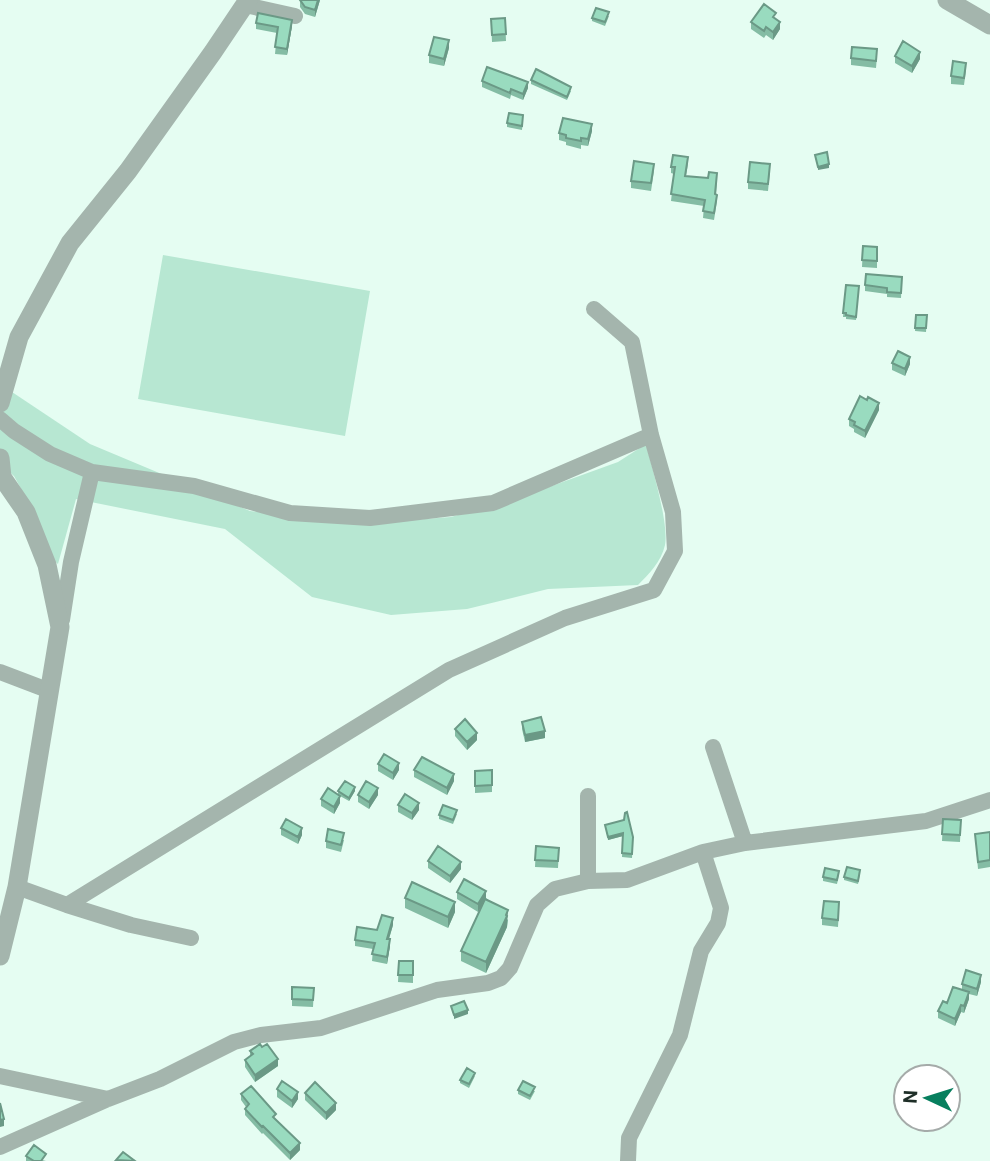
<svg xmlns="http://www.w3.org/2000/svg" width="990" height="1161" font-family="Roboto,sans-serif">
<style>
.green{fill:#b7e7d2}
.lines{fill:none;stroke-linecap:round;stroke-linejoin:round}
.minor{stroke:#a4b5ad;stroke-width:16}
.tertiary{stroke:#a4b5ad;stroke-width:19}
.wall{fill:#84bca4}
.shaded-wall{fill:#6b9986}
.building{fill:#99dbbf;stroke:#6b9986;stroke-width:2}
</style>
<rect width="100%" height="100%" fill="#e5fdf2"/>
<path class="green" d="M163 255 370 291 345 436 138 399Z
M0 384 90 444 250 511 359 524 451 517 524 496 618 462 646 444C652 467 669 524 665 545 661 562 649 574 638 585L548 589 467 609 391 615 312 597 225 529 76 499 58 564 50 557 35 514 14 476 0 464Z"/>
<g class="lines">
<path class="minor" d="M245 5 295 16
M0 419 14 431 50 454 92 472 194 486 290 513 370 518 493 503 651 435
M62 620 71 562 92 472
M0 672 50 691
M713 747 745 843
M588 796V881
M17 887 67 905 449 670 565 618 654 590 675 551 673 512 651 435 632 342 594 309
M67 905 131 925 191 938
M0 1076 108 1099
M0 1147 108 1099 160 1079 234 1042 261 1035 321 1028 437 990 488 983 501 978 510 968 537 905 555 889 588 881 627 880 703 852 745 843 926 821 990 800
M628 1161 629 1138 680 1035 701 951 718 923 721 908 703 852"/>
<path class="tertiary" d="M947 0 990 25
M0 403 19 337 70 243 128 171 213 52 248 0
M0 458 2 477 26 512 47 565 60 627 17 887 0 956"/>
</g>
<path class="wall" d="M300 0H320L315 17 305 14 300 7Z
M609 16 605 26 592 21V18Z
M505 18 506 41 492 42 491 19Z
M776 20 780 29 773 40 766 35 764 38 751 29V22Z
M256 23 292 26 287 55 275 54 277 33 256 29Z
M449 48 444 66 429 63V55Z
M877 56 876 68 851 65V58Z
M895 56 920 59 912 73 895 63Z
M966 70 964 85 951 84V76Z
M531 80 571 91 567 100 531 84Z
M482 81 528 88 523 100 511 95 510 99 482 87Z
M523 115 522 130 507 127V123Z
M592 131 588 146 581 145V149L566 145V142L559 140V133Z
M688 164 686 176 717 180 716 195 717 201 714 220 703 218 704 206 671 201 674 174 671 173V167Z
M654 171 651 191 631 188V181Z
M770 171 768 191 748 189V182Z
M863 246 877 247V268L862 267Z
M902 277 901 298 887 297V294L865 291V285Z
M846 285 859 286 856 320 846 319V317H843Z
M916 315H927L926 332 915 331Z
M892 363 910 364 905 376 892 370Z
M867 400 879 410 865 438 854 432V429L849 426V419Z
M522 722 545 738 525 742 522 729Z
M455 729 477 740 467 750 455 736Z
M378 764 399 770 393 780 378 771Z
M414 770 454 781 447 795 414 777Z
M492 770V792L475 793V771Z
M338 791H355L349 801 340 796V803L334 814 321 806V799L338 795Z
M358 795H378L369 809 358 802Z
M398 805 419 810 412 820 398 812Z
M457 814 453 824 439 819V815Z
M943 819 961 820 960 842 942 841Z
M605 825 633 837 632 858 622 857 623 836 608 840Z
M281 828 302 835 298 844 281 835Z
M990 832V867L978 869 975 834Z
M344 840 341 852 326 848V841Z
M536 846 559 848 558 868 535 867Z
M428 861 461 869 450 883 428 868Z
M839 874 837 884 823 881V877Z
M860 874 858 884 844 880V877Z
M457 892 486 898 508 920 507 927 486 973 461 961V951L484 901 478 912 457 899Z
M405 898 455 912 448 928 405 908Z
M839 909 838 927 822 925V918Z
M393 925 389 939 390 946 387 964 372 961 373 949 355 946V940L377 930Z
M399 961H413V983L398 982Z
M981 982 977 996 969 994V999L964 1013 961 1012 955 1026 938 1018V1011L962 990V984Z
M292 987 314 988 313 1007 292 1006Z
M250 1051 278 1066 255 1082 245 1067V1060L250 1056Z
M475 1076 469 1088 460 1083V1080Z
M277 1089 298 1099 292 1108 277 1097Z
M518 1090 535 1091 530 1100 518 1094Z
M305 1093 336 1110 326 1120 305 1100Z
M241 1094 276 1120 300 1150 290 1160 263 1133 262 1134 245 1115V1109L246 1107 241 1100Z
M26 1156 46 1161H26Z"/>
<path class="shaded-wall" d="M318 0H320L315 17V10Z
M292 20V26L287 55V49Z
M780 22V29L773 40V32Z
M449 40V48L444 66V59Z
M920 52V59L912 73V66Z
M528 82V88L523 100V94Z
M592 124V131L588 146V139Z
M829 164V168L818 170V167Z
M910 357V364L905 376V369Z
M879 403V410L865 438V431Z
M545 731V738L525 742V735Z
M477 733V740L467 750V742Z
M399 763V770L393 780V773Z
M454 774V781L447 795V788Z
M355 787V791L349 801V798Z
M378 788V795L369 809V802Z
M340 796V803L334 814V807Z
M419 803V810L412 820V813Z
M302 828V835L298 844V837Z
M623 833V836L608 840V837Z
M461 862V869L450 883V876Z
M486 891V898L478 912V904Z
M455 902V912L448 928V917Z
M508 910 507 927 486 973V962Z
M393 918V925L387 945V939Z
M390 939V946L387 964V957Z
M981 975V982L977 996V989Z
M969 992V999L964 1013V1006Z
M961 1005V1012L955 1026V1019Z
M468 1010V1014L454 1019V1015Z
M278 1059V1066L255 1082V1075Z
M298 1092V1099L292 1108V1101Z
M336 1103V1110L326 1120V1113Z
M4 1119V1126L0 1127V1120Z
M300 1143V1150L290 1160V1153Z"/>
<path class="building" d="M300 0H318L315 10 305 7Z
M764 4 776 13 773 17 780 22 773 32 766 27 764 31 751 22Z
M596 8 609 12 605 22 592 18Z
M258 13 292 20 287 49 275 47 278 27 256 23Z
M505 18 506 34 492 35 491 19Z
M434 37 449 40 444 59 429 55Z
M903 41 920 52 912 66 895 56Z
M852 47 877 49 876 61 851 58Z
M953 61 966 63 964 78 951 76Z
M487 67 528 82 523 94 511 89 510 93 482 81Z
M536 69 571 87 567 97 531 80Z
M509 113 523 115 522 126 507 123Z
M563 118 592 124 588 139 581 138V141L566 138V135L559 133Z
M827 152 829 164 818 167 815 155Z
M673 155 688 157 685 176 708 178 709 172 717 173 715 194 717 195 714 213 703 211 705 200 671 194 675 167H671Z
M634 161 654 164 651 183 631 181Z
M750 162 770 164 768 184 748 182Z
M863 246 877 247V261L862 260Z
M866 274 902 277 901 293 887 292V288L865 285Z
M846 285 859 286 856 317 846 315V313H843Z
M916 315H927L926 328H915Z
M898 351 910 357 905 369 892 363Z
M860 396 867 400 868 397 879 403 865 431 854 425 855 422 849 419Z
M541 717 545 731 525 735 522 722Z
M465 719 477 733 467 742 455 729Z
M384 754 399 763 393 773 378 764Z
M422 757 454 774 447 788 414 770Z
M492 770V785L475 786V771Z
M345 781 355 787 349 798 338 791Z
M366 781 378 788 369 802 358 795Z
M328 788 340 796 334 807 321 799Z
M405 794 419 803 412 813 398 805Z
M443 805 457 810 453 820 439 815Z
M627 812 633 837 632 854 622 853 623 833 608 837 605 825 624 820 625 813Z
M286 819 302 828 298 837 281 828Z
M943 819 961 820 960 835 942 834Z
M328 829 344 833 341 845 326 841Z
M990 832V860L978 862 975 834Z
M438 846 461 862 450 876 428 861Z
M536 846 559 848 558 861 535 860Z
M847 867 860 870 858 881 844 877Z
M825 868 839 871 837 880 823 877Z
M464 879 486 891 478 904 457 892Z
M412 882 455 902 448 917 405 898Z
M485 899 508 910 506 915 507 916 486 962 461 951Z
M824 901 839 902 838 920 822 918Z
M382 915 393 918 387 939H390L387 957 372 954 375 943 355 940 357 927 377 930Z
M399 961H413V975H398Z
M966 970 981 975 977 989 962 984Z
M292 987 314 988 313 1000 292 999Z
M953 987 969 992 964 1006 961 1005 955 1019 938 1011 943 1001 947 1003Z
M464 1001 468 1010 454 1015 451 1006Z
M260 1044 262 1047 267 1044 278 1059 255 1075 245 1060 253 1054 250 1051Z
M467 1068 475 1073 469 1084 460 1080Z
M282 1081 298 1092 292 1101 277 1089Z
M523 1081 535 1087 530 1096 518 1090Z
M315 1082 336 1103 326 1113 305 1093Z
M251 1086 276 1114 273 1117 300 1143 290 1153 263 1126 262 1127 245 1109 249 1104 241 1094Z
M0 1103 4 1119 0 1120Z
M34 1145 46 1154 41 1161H34L26 1156Z
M123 1152 135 1161 116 1160Z"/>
<g transform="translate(927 1098) rotate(274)"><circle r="33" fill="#ffffff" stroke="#a5aba9" stroke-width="2"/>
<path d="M0-5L12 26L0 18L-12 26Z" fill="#077f5e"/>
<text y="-10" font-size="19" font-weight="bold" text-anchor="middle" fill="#1e2e27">N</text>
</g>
</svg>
